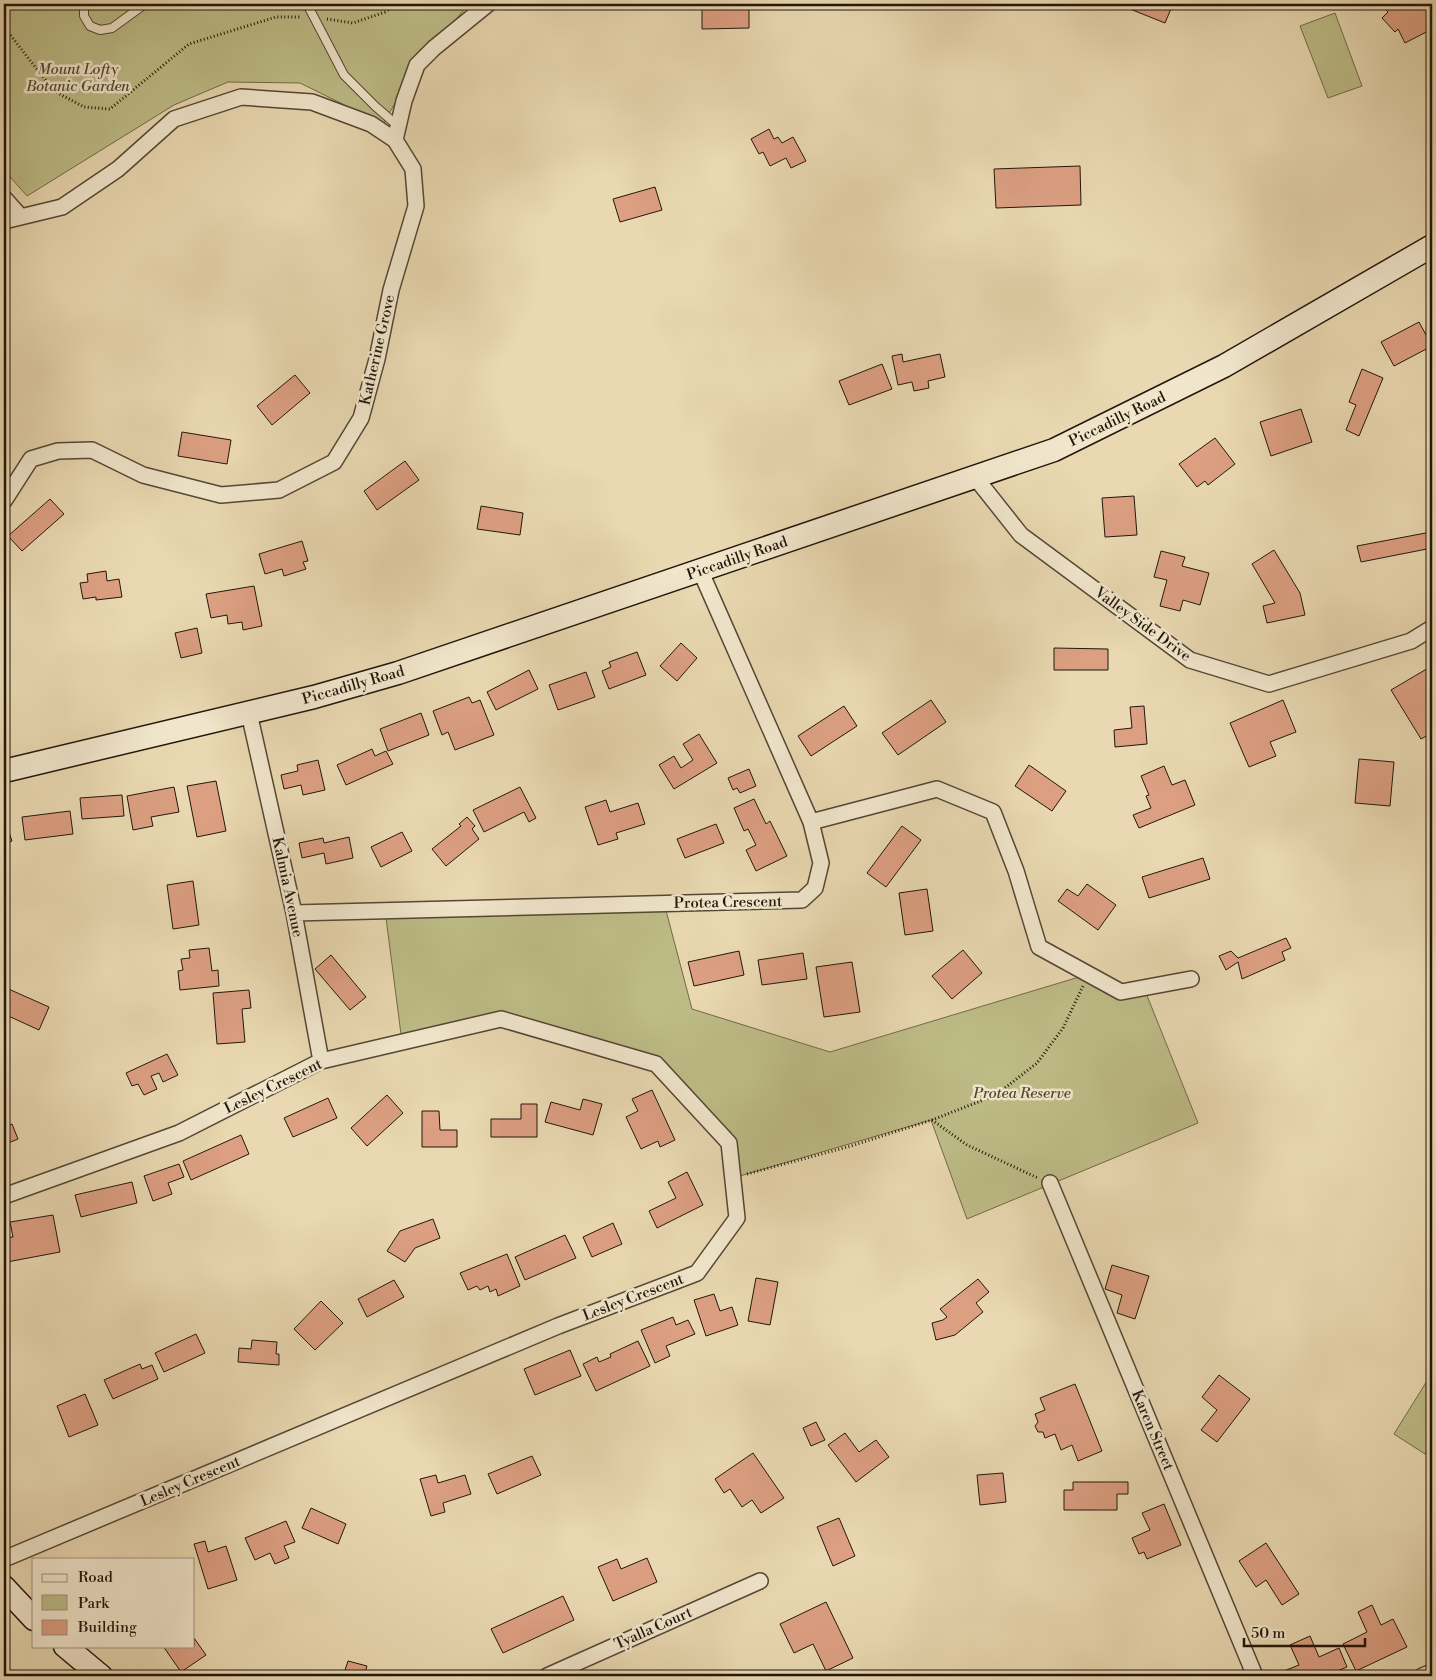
<svg xmlns="http://www.w3.org/2000/svg" width="1436" height="1680" font-family="'Libre Bodoni',serif">
<style>
.green{fill:#bdbc87;stroke:#706a49}
.building{fill:#dc9f82;stroke:#22170b}
.lines{fill:none;stroke-linecap:round;stroke-linejoin:round}
.service-casing{stroke:#544734;stroke-width:10}
.minor-casing{stroke:#544734;stroke-width:18}
.secondary-casing{stroke:#22170b;stroke-width:25}
.path{stroke:#22170b;stroke-width:3;stroke-dasharray:1 2.5;stroke-linecap:butt}
.service{stroke:#f1e6cc;stroke-width:8}
.minor{stroke:#f1e6cc;stroke-width:15}
.secondary{stroke:#f1e6cc;stroke-width:22}
.labels{text-anchor:middle;stroke-width:5;stroke-linejoin:round;paint-order:stroke}
.park-label{font-size:15px;font-style:italic;fill:#504930;stroke:#f1e6cc}
.street-label{font-size:15px;fill:#22170b;stroke:#f1e6cc}
</style>
<rect width="100%" height="100%" fill="#e9d8b1"/>
<filter id="stains"><feTurbulence type="fractalNoise" baseFrequency=".004" numOctaves="4"/><feColorMatrix values="0 0 0 0 .2 0 0 0 0 .09 0 0 0 0 .02 0 0 0 .5 -.17"/></filter>
<radialGradient id="worn" r=".72"><stop offset=".6" stop-color="#630" stop-opacity="0"/><stop offset="1" stop-color="#630" stop-opacity=".3"/></radialGradient>
<path class="green" d="M4 4H469L417 65 383 124 300 83 228 82 174 105 27 196 4 170Z
M1335 13 1362 86 1328 98 1300 26Z
M664 903 692 1009 830 1052 1089 974 1121 992 1144 988 1198 1123 967 1219 931 1120 733 1178 729 1143 656 1064 501 1019 402 1042 385 910Z
M1432 1373V1442L1425 1454 1394 1434Z"/>
<path class="building" d="M702 4H749V28L702 29Z
M1127 4H1173L1165 23 1125 7Z
M1389 4H1429L1432 10V29L1405 43 1398 29 1395 32 1382 18 1388 12 1384 8Z
M769 129 774 139 778 137 782 143 793 137 806 161 791 168 786 158 770 166 763 152 759 154 751 139Z
M1080 166 1081 205 996 208 994 169Z
M655 187 662 210 620 222 613 199Z
M1419 322 1432 346 1394 366 1381 342Z
M902 354 903 362 940 354 945 377 928 381 929 388 914 391 912 382 898 385 892 356Z
M882 364 892 389 849 405 839 381Z
M1362 369 1383 378 1359 436 1346 430 1356 405 1349 402Z
M295 375 310 393 272 425 257 406Z
M1301 409 1312 442 1271 456 1260 422Z
M182 432 231 440 227 464 178 456Z
M1215 438 1235 464 1208 485 1205 481 1197 487 1179 464Z
M405 461 419 480 377 510 364 491Z
M1134 496 1137 535 1105 537 1102 498Z
M50 499 64 514 22 551 8 536Z
M481 506 523 513 520 535 477 529Z
M1431 532 1432 548 1361 562 1357 546Z
M302 541 308 561 303 562 306 569 284 576 282 569 265 574 259 554Z
M1274 550 1300 593 1305 615 1267 623 1263 606 1275 603 1252 564Z
M1161 551 1185 557 1182 566 1209 573 1200 605 1183 600 1180 611 1160 606 1167 580 1154 577Z
M106 571 107 581 119 579 122 597 96 600V597L83 599 80 583 88 582 87 574Z
M254 586 262 626 243 630 242 622 228 624 227 615 211 618 206 594Z
M197 628 202 653 181 658 175 633Z
M681 643 697 658 677 681 660 666Z
M1054 648 1108 649V670H1054Z
M637 652 646 675 609 689 602 671 611 667 609 662Z
M1430 667 1432 671V688L1427 691 1429 695 1432 693V733L1421 739 1391 690Z
M529 670 538 689 496 710 487 692Z
M586 672 595 697 558 710 549 685Z
M469 697 472 703 480 700 494 735 455 750 448 732 442 735 433 711Z
M931 700 946 722 898 755 882 733Z
M1283 700 1296 732 1270 742 1276 756 1249 767 1230 723Z
M844 706 857 726 811 756 798 736Z
M1144 706 1147 744 1115 747 1114 730 1132 728 1130 707Z
M421 713 429 735 388 751 380 729Z
M699 734 717 763 674 789 659 765 674 756 681 768 693 760 683 744Z
M372 749 375 756 386 751 393 764 346 785 337 765Z
M1359 759 1394 762 1390 806 1355 803Z
M318 760 325 790 303 795 301 785 284 789 281 775 298 771 297 765Z
M1029 765 1066 791 1052 811 1015 786Z
M1164 766 1172 785 1185 780 1195 805 1139 828 1133 815 1151 808 1146 796 1149 795 1141 776Z
M749 769 756 786 740 793 737 788 733 790 728 778Z
M216 781 226 831 197 837 187 786Z
M174 787 179 812 151 817 153 826 133 830 127 796Z
M520 787 536 818 529 822 524 812 484 832 473 810Z
M122 795 124 816 82 819 80 798Z
M754 799 766 824 770 821 787 856 756 871 746 850 756 845 748 829 744 831 734 808Z
M606 800 610 812 638 803 645 824 616 833 618 839 598 845 585 807Z
M70 811 73 834 25 840 22 817Z
M467 817 475 826 472 829 479 839 446 866 432 849 461 826 459 824Z
M5 821 12 841 4 844V822Z
M716 824 724 843 685 858 677 839Z
M902 826 921 840 886 887 867 873Z
M402 832 412 851 381 867 371 847Z
M349 837 353 858 326 864 324 853 302 858 299 843 323 838 324 843Z
M1203 858 1210 879 1149 898 1142 877Z
M193 881 199 925 173 929 167 885Z
M1087 884 1116 905 1098 930 1058 901 1067 889 1078 896Z
M927 889 933 931 905 935 899 893Z
M1286 938 1291 948 1282 952 1285 960 1242 979 1238 962 1226 970 1219 956 1231 951 1238 958Z
M209 948 212 971 218 970 219 986 180 990 178 971 183 970 181 959 190 958 189 950Z
M963 950 982 973 952 999 932 976Z
M739 951 744 975 694 986 688 962Z
M803 953 807 979 762 985 758 960Z
M331 955 366 997 350 1010 315 969Z
M852 962 860 1012 824 1017 816 967Z
M4 987 49 1007 39 1030 4 1014Z
M249 990 251 1008 242 1009 245 1042 217 1044 213 993Z
M167 1054 178 1075 163 1082 159 1073 151 1076 157 1089 144 1095 138 1084 132 1086 126 1073Z
M652 1090 675 1140 660 1147 658 1141 641 1149 626 1117 638 1111 632 1099Z
M387 1095 403 1113 367 1146 351 1128Z
M328 1098 337 1118 293 1137 284 1118Z
M583 1099 602 1104 593 1135 545 1122 551 1102 580 1110Z
M521 1104H537V1137H491V1119H521Z
M422 1111H439L440 1130H457V1147H422Z
M12 1124 18 1139 6 1144 9 1151 5 1152 10 1165 4 1167V1127Z
M241 1135 249 1154 191 1180 183 1161Z
M179 1164 184 1177 168 1183 172 1194 153 1201 144 1176Z
M687 1172 703 1205 657 1228 649 1211 676 1198 668 1182Z
M132 1182 137 1203 81 1217 75 1195Z
M53 1215 60 1252 7 1262 4 1251V1238L13 1237 10 1222Z
M433 1219 440 1238 415 1248 405 1262 387 1251 400 1231Z
M613 1223 622 1244 592 1257 583 1237Z
M565 1235 576 1258 525 1280 515 1257Z
M507 1254 520 1286 498 1296 496 1289 490 1292 488 1286 480 1290 477 1286 468 1290 460 1273Z
M1112 1265 1149 1276 1135 1319 1117 1313 1122 1295 1105 1289Z
M756 1278 778 1282 770 1325 748 1321Z
M978 1279 989 1292 976 1303 983 1312 955 1335 936 1340 932 1323 943 1320 947 1317 940 1309Z
M394 1280 404 1297 367 1317 358 1299Z
M714 1294 720 1311 732 1307 738 1325 706 1336 694 1300Z
M321 1301 343 1323 315 1350 294 1329Z
M673 1317 676 1325 688 1320 695 1334 666 1346 670 1356 655 1363 641 1330Z
M196 1334 205 1353 164 1372 155 1353Z
M252 1340 277 1342 276 1354H279V1365L238 1362 239 1348 251 1349Z
M638 1341 650 1366 596 1391 583 1364 597 1357 599 1362 611 1357 610 1354Z
M570 1350 581 1376 535 1395 524 1369Z
M140 1364 142 1369 152 1365 158 1379 113 1399 104 1380Z
M1219 1375 1250 1399 1217 1442 1201 1430 1217 1410 1202 1397Z
M1075 1384 1102 1451 1078 1461 1072 1445 1061 1450 1055 1434 1045 1438 1043 1432H1038L1035 1426 1038 1422 1035 1414 1045 1410 1040 1398Z
M85 1394 98 1425 69 1437 57 1406Z
M816 1422 825 1440 811 1446 803 1428Z
M845 1433 859 1452 876 1440 889 1457 856 1482 828 1445Z
M753 1453 784 1498 761 1513 752 1500 742 1507 730 1489 724 1493 715 1479Z
M532 1456 541 1475 497 1494 488 1474Z
M1003 1473 1006 1502 980 1505 977 1475Z
M436 1475 438 1483 465 1475 471 1494 443 1503 445 1512 431 1516 420 1479Z
M1073 1482H1128V1494H1117V1510H1064V1490H1073Z
M1164 1504 1181 1545 1147 1559 1144 1552 1139 1554 1132 1538 1150 1530 1142 1513Z
M311 1508 346 1524 338 1544 302 1528Z
M839 1518 855 1556 833 1566 817 1527Z
M286 1521 295 1542 284 1546 289 1558 275 1564 270 1553 255 1560 245 1538Z
M205 1541 208 1552 226 1546 237 1580 208 1589 194 1544Z
M1266 1543 1299 1594 1282 1605 1266 1580 1256 1587 1239 1561Z
M647 1558 657 1582 613 1601 598 1567 617 1559 621 1569Z
M563 1596 574 1620 503 1653 491 1629Z
M826 1602 853 1658 826 1671 813 1644 794 1653 780 1624Z
M1372 1605 1381 1625 1393 1619 1407 1647 1356 1671 1343 1644 1367 1632 1358 1612Z
M1310 1636 1319 1657 1339 1648 1347 1667 1325 1676H1280L1279 1673 1299 1665 1290 1645Z
M194 1638 206 1655 181 1672 163 1646H194Z
M348 1661 367 1666 364 1676H343Z"/>
<g class="lines">
<defs>
<path id="service" d="M84 4V16L90 26 100 30 112 28 145 4
M307 4 344 75 375 106 398 126"/>
<path id="minor" d="M395 140 404 101 417 65 434 48 488 4
M4 198 21 217
M4 221 62 207 118 169 174 119 241 97 312 102 371 124 395 140 413 169 416 206 391 290 377 359 361 418 334 462 279 490 221 495 143 475 92 450 58 451 31 459 4 501
M975 477 1021 535 1190 660 1269 684 1411 641 1432 628
M249 713 294 913 321 1061
M811 822 937 789 993 812 1016 871 1039 947 1121 992 1191 979
M294 913 802 900 815 888 821 863 811 822 700 570
M1050 1183 1255 1676
M4 1196 179 1133 321 1061 501 1019 656 1064 729 1143 737 1218 697 1273 558 1326 4 1559
M547 1676 760 1581
M1422 1676 1432 1672"/>
<path id="secondary" d="M4 771 314 697 398 673 1054 450 1224 366 1432 246
M4 1587 34 1619
M65 1646 101 1676"/>
</defs>
<use href="#service" class="service-casing"/>
<use href="#minor" class="minor-casing"/>
<use href="#secondary" class="secondary-casing"/>
<path class="path" d="M327 19 353 23 385 12 396 4
M4 27 54 91 84 107 110 109 189 44 276 17H301
M932 1120 967 1145 1038 1178
M747 1174 851 1146 932 1120 996 1095 1037 1063 1063 1028 1083 986"/>
<use href="#service" class="service"/>
<use href="#minor" class="minor"/>
<use href="#secondary" class="secondary"/>
</g>
<g class="labels">
<g class="park-label">
<text x="78" y="74">Mount Lofty<tspan x="78" dy="17">Botanic Garden</tspan></text>
<text x="1022" y="1098">Protea Reserve</text>
</g>
<g class="street-label">
<text transform="translate(377 350) rotate(-77)" y="5">Katherine Grove</text>
<text transform="translate(1117 419) rotate(-26)" y="5">Piccadilly Road</text>
<text transform="translate(737 558) rotate(-19)" y="5">Piccadilly Road</text>
<text transform="translate(1143 624) rotate(36)" y="5">Valley Side Drive</text>
<text transform="translate(353 685) rotate(-16)" y="5">Piccadilly Road</text>
<text transform="translate(288 887) rotate(78)" y="5">Kalmia Avenue</text>
<text transform="translate(728 902) rotate(-1)" y="5">Protea Crescent</text>
<text transform="translate(273 1086) rotate(-26)" y="5">Lesley Crescent</text>
<text transform="translate(633 1297) rotate(-21)" y="5">Lesley Crescent</text>
<text transform="translate(1153 1430) rotate(67)" y="5">Karen Street</text>
<text transform="translate(190 1481) rotate(-23)" y="5">Lesley Crescent</text>
<text transform="translate(653 1628) rotate(-24)" y="5">Tyalla Court</text>
</g>
</g>
<rect width="1436" height="1680" fill="none" stroke="#e9d8b1" stroke-width="20"/>
<rect x="5" y="5" width="1426" height="1670" fill="none" stroke="#22170b" stroke-width="2.5"/>
<rect x="10" y="10" width="1416" height="1660" fill="none" stroke="#22170b"/>
<rect x="32" y="1558" width="162" height="90" fill="#f1e6cc" stroke="#9e937f"/>
<rect x="42" y="1574" width="25" height="8" fill="#f1e6cc" stroke="#9e937f"/>
<text x="78" y="1582" font-size="15" fill="#22170b">Road</text>
<rect x="42" y="1595" width="25" height="15" fill="#bdbc87" stroke="#9e937f"/>
<text x="78" y="1608" font-size="15" fill="#22170b">Park</text>
<rect x="42" y="1620" width="25" height="15" fill="#dc9f82" stroke="#9e937f"/>
<text x="78" y="1632" font-size="15" fill="#22170b">Building</text>
<path d="M1244 1638v8h121v-8" fill="none" stroke="#22170b" stroke-width="2.5"/>
<text x="1251" y="1638" font-size="15" fill="#22170b" stroke="#f1e6cc" stroke-width="4" paint-order="stroke">50 m</text>
<rect width="100%" height="100%" filter="url(#stains)"/>
<rect width="100%" height="100%" fill="url(#worn)"/>
</svg>
